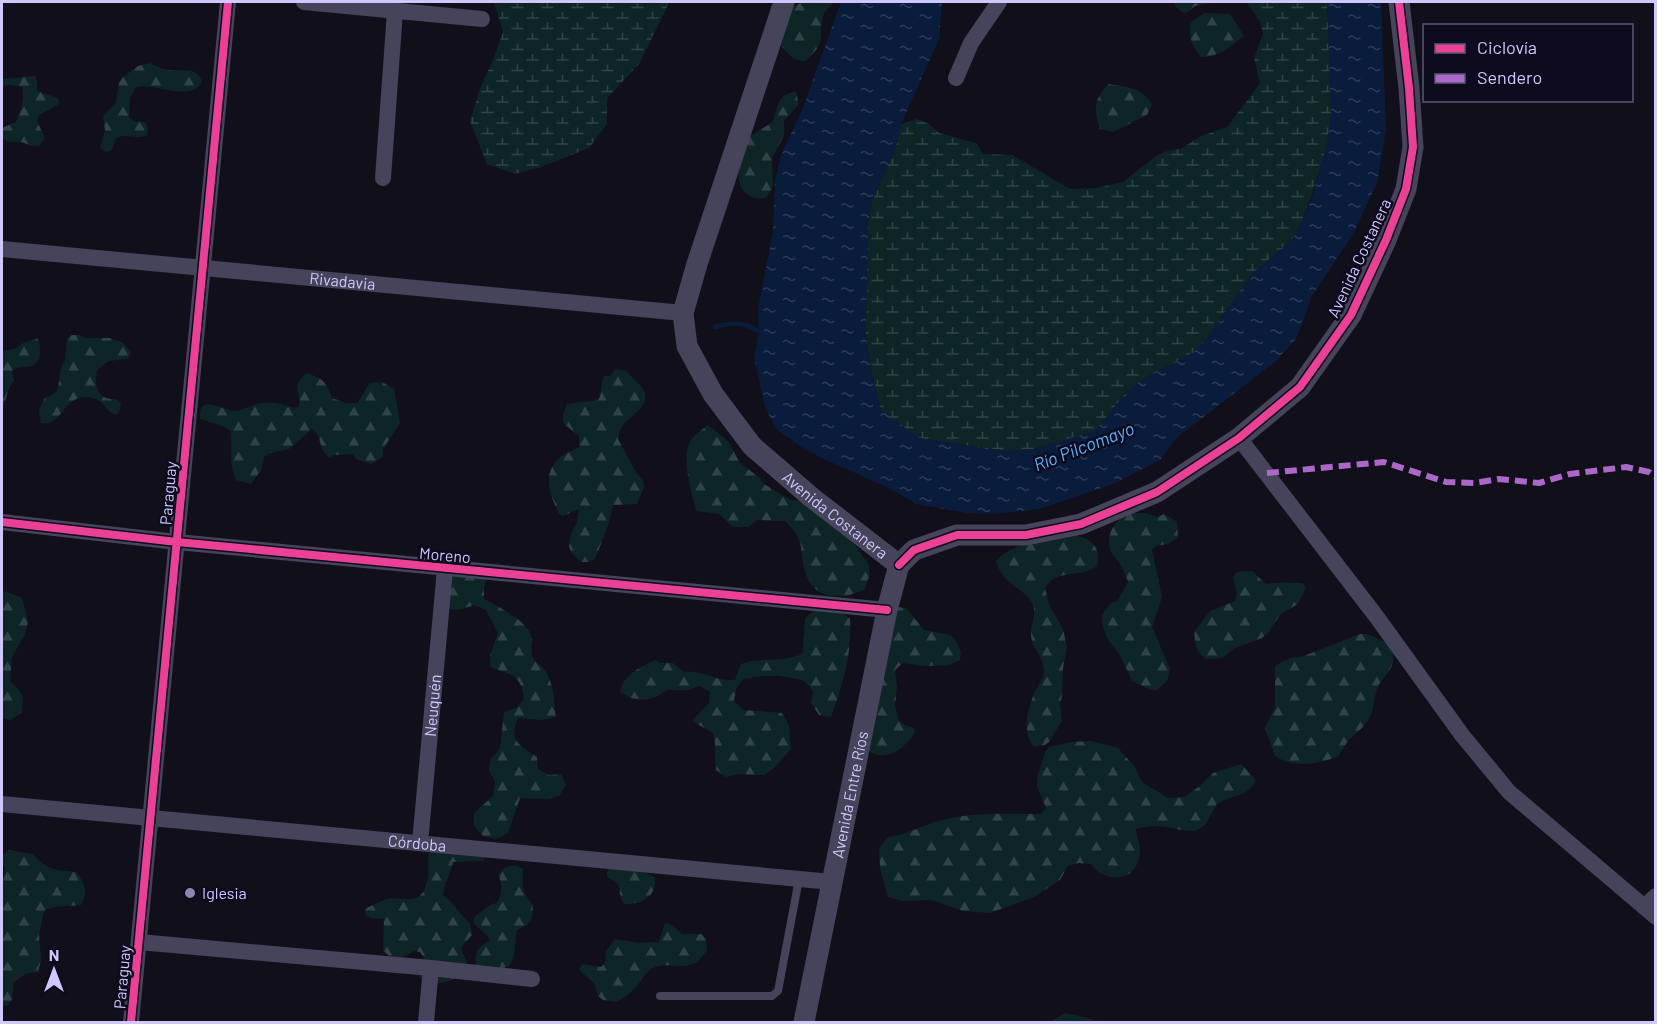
<svg xmlns="http://www.w3.org/2000/svg" width="1657" height="1024" font-family="Barlow,sans-serif">
<style>
.forest{fill:url(#forest-firs)}
.wetland{fill:url(#wetland-marsh)}
.water{fill:url(#water-ripples)}
.lines{fill:none;stroke-linecap:round;stroke-linejoin:round}
.stream{stroke:#0a1c3c;stroke-width:4.5}
.service{stroke:#45445b;stroke-width:8}
.minor{stroke:#45445b;stroke-width:16}
.tertiary{stroke:#45445b;stroke-width:21}
.quiet{stroke:#ac68c9;stroke-width:6;stroke-dasharray:12 6;stroke-linecap:butt}
.cycleway-casing{stroke:#0e0b1e;stroke-width:11}
.cycleway{stroke:#ea4096;stroke-width:8}
.poi-dot{fill:#8c87af;stroke:#0e0b1e;stroke-width:2}
.labels{text-anchor:middle;stroke-width:5;stroke-linejoin:round;paint-order:stroke}
.street-label{font-size:16px;fill:#cfc8ff;stroke:#0e0b1e}
.poi-label{font-size:16px;fill:#cfc8ff;stroke:#0e0b1e;text-anchor:start}
.water-label{font-size:18px;font-style:italic;fill:#56b1ff;stroke:#0e0b1e}
</style>
<defs>
<pattern id="forest-firs" width="22" height="20" patternUnits="userSpaceOnUse" patternTransform="scale(1.5)"><rect width="22" height="20" fill="#0e2525"/><path d="M5 1l3.5 6h-7zM16 11l3.5 6h-7z" fill="#304346"/></pattern>
<pattern id="wetland-marsh" width="20" height="14" patternUnits="userSpaceOnUse" patternTransform="scale(1.5)"><rect width="20" height="14" fill="#0e2525"/><path d="M1 5h8M5 5V1M11 12h8M15 12V8" fill="none" stroke="#304346"/></pattern>
<pattern id="water-ripples" width="26" height="14" patternUnits="userSpaceOnUse" patternTransform="scale(1.5)"><rect width="26" height="14" fill="#0a1c3c"/><path d="M2 4q2-2 4 0t4 0M15 11q2-2 4 0t4 0" fill="none" stroke="#2d3c59"/></pattern>
</defs>
<rect width="100%" height="100%" fill="#110f1a"/>
<path class="forest" d="M804 2H833L824 13 822 20 820 43 816 50 806 61C790 61 791 54 781 46 782 29 783 7 804 2Z
M1175 2H1217L1195 6 1185 14 1175 6Z
M1205 13 1230 14 1244 36C1230 47 1219 57 1201 57 1192 46 1188 37 1191 22Z
M150 63C156 66 162 69 168 70 182 72 196 65 202 81 192 104 155 82 136 87L130 98 129 117 134 121 146 123 148 129 147 135C136 140 128 133 116 138L112 150 106 152 100 148 105 130 103 116 116 103 119 82 123 77 138 66Z
M35 76 37 82V91L58 98 59 104 39 115 37 121 45 138 39 146C32 147 30 145 24 143 16 140 11 144 3 139L2 130 4 127 16 122C21 111 25 98 22 87 15 86 7 82 2 88V79Z
M1108 84C1127 87 1141 87 1152 104L1147 115 1113 132 1100 129C1094 109 1093 101 1108 84Z
M796 92 799 104 784 121V135L772 158 773 187 766 198C732 203 735 162 746 141 751 133 766 128 773 121 778 108 777 93 796 92Z
M72 335H79L85 338H110L123 343 131 352 128 359 108 361 97 370C94 387 97 400 116 399L121 403 120 410 116 415C103 410 106 399 88 397 63 395 62 427 41 423L39 410 44 399 55 393 58 388 61 368 65 361 67 338Z
M37 338C41 344 42 361 33 365 28 368 20 366 14 369L12 372 14 381C6 389 8 399 2 407V351L14 349 21 344Z
M615 369 627 371C632 380 642 383 645 394 648 407 630 416 623 425 620 429 619 434 618 439L637 474 643 480 644 487 637 504 613 505 608 526 595 559 589 562H581L571 552 569 546 571 533 577 523 579 509 563 516 559 514C551 496 541 477 558 459 563 454 573 451 579 447V436L564 424 563 415 567 404 598 400C603 394 600 384 604 376H610Z
M307 373C324 379 326 382 332 398L346 403H357L370 383 382 382 394 389 400 423 383 449V457L371 464 356 459 353 454 334 455 330 458C316 447 324 438 312 429L289 449 270 453 264 457 261 470 251 484 236 480C229 465 232 448 231 431 222 423 211 424 200 418 198 392 225 412 236 411 245 409 254 404 263 403 274 401 285 406 295 408L299 406C302 390 289 388 307 373Z
M708 425 729 442 740 463 760 478 764 484 782 495 792 500H797L819 511 851 540 868 563 870 574 864 590C844 599 817 601 807 577 801 565 804 548 797 535 795 530 789 526 785 521L757 520 748 527H733L719 514 696 511C692 494 683 464 688 447 691 437 700 431 708 425Z
M1131 513H1145L1158 517 1164 514 1177 522 1178 538 1168 544 1156 546 1152 550 1162 597 1152 627 1170 669 1167 681 1157 690H1151L1132 681 1120 655 1107 638 1103 627 1102 615 1110 604 1118 600 1128 582C1126 576 1123 569 1120 564 1118 560 1113 556 1111 552 1104 535 1116 518 1131 513Z
M1068 533C1088 538 1102 543 1097 566 1093 568 1088 571 1084 572 1070 575 1053 573 1045 588L1049 605 1063 629 1067 647 1063 668 1062 696 1060 704 1062 721 1049 742 1045 745 1034 747C1022 733 1027 710 1034 694 1038 685 1044 680 1044 669 1043 656 1031 647 1031 635 1030 623 1038 615 1032 603 1023 587 1004 586 996 562 1006 545 1049 536 1068 533Z
M456 562 482 564 487 575 484 588V599C496 605 528 622 531 635 533 643 530 650 533 658 535 663 540 664 543 668 554 680 554 702 556 717L543 720 518 718C508 741 520 745 537 757L538 769 549 775 561 774 566 785 559 796 547 799 520 798 508 833 496 839 483 836 474 826V813L493 796 495 782 489 770 491 758 500 749 504 712 516 708 524 699C522 675 510 674 490 667V655L498 633 486 610 474 605C444 618 439 603 436 577L449 565Z
M1252 571 1266 584C1280 582 1289 583 1302 583L1306 588 1298 604 1281 614 1272 626 1270 631 1262 638 1235 648 1222 658 1206 659 1200 654 1196 647 1194 632 1210 611 1235 601 1237 594 1233 577 1237 572Z
M5 591 22 598 28 622 25 634 12 657 10 682C23 691 25 698 21 713L10 720 2 718V594Z
M897 607 906 608 924 630 951 635 957 643 961 652 960 660 949 665 925 666 903 663 895 670 897 687 895 705 898 719 905 725 914 728 915 732C909 744 892 758 878 755 873 754 868 750 864 748Z
M815 610 840 611 850 619C852 655 843 684 831 717L819 715 811 703 813 691 805 681C784 675 764 674 743 679L736 689 734 701 743 710 782 713 789 725 791 749 774 768 764 775 739 774 726 777 716 770C714 757 717 746 713 733L692 721 709 703 710 692 700 686 688 690H667L656 697 644 700 631 698 620 692C625 673 638 669 655 660L660 663H673L684 672C705 670 715 682 735 680L741 664C762 656 784 664 803 653L805 618Z
M1360 634H1368L1391 645C1400 670 1382 673 1376 692 1373 703 1374 713 1366 723 1355 737 1347 738 1339 756 1317 764 1296 769 1275 756L1265 728 1275 708V667C1283 660 1290 657 1301 657Z
M1091 741 1118 748 1134 766 1142 782 1168 798 1184 797 1200 786 1213 773 1241 764 1256 780C1248 797 1232 795 1217 804L1205 825 1195 831C1171 831 1161 821 1136 829 1137 840 1142 847 1139 858 1134 883 1104 883 1091 864L1079 863 1068 866 1060 880 1034 897 990 913 963 911 932 900 902 901 888 897 880 868 879 848 888 837C908 835 926 823 946 819 977 812 1011 814 1041 814L1046 808 1037 787V779L1045 752 1049 747 1071 742Z
M9 850 33 854C47 871 56 870 76 872 85 884 88 891 81 905 67 907 57 904 44 911L39 935 41 960 38 972 25 974 14 982 12 1000 8 1005 2 1006V891L5 868 2 862V856Z
M442 850 483 854 484 861 453 862C451 874 444 883 443 895 454 903 459 914 470 923L472 935 463 945 461 950 467 962C462 981 442 984 425 984L418 974 424 958 420 952 414 951C402 958 394 963 383 950L384 919 371 918 366 915 365 909C369 907 385 899 387 899 403 895 420 909 427 882 430 873 427 863 429 853Z
M510 866H517L523 869C522 885 522 893 533 905 532 922 532 923 517 930 514 943 517 955 509 966L503 968 476 965C474 951 479 947 490 940 486 932 478 929 473 922L476 915C484 912 487 904 497 903 503 894 501 885 499 874L504 868Z
M612 867C622 867 648 871 655 878 657 897 641 904 624 904 615 891 627 886 607 877V871Z
M665 923 672 925 682 934H701L706 938 707 950C704 954 701 959 698 961 686 971 668 962 655 967 644 971 641 984 632 991 627 996 621 999 616 1002L603 1000 598 996 594 983 579 970 582 964 601 967 605 963 606 951 615 939 640 943 659 942Z
M1065 1013 1092 1019 1096 1022H1050Z"/>
<path class="wetland" d="M494 2H668L667 7 639 64 607 98V124L589 148 541 167 515 174 487 164 470 121 481 86 493 60 503 32Z
M1246 2H1327L1332 111 1327 145 1313 191 1300 226 1293 239 1251 275 1204 342 1194 352 1148 376 1135 385 1125 394 1095 431 1034 449 1007 451 919 438 881 411 869 360 866 336 868 223 873 199 895 150 901 124 917 119 929 124 939 133 976 143 983 154 1012 155 1070 189 1097 188 1123 182 1156 156 1167 151 1180 149 1202 136 1227 127 1260 83 1254 58 1263 34 1260 21Z"/>
<path class="water" d="M841 2H942L939 39 901 124 895 150 873 199 868 223 866 336 869 360 881 410 919 438 1007 451 1034 449 1095 431 1125 394 1135 385 1148 376 1194 352 1204 342 1251 275 1293 238 1300 226 1313 194 1327 145 1331 114 1327 2H1381L1386 129 1377 183 1353 234 1312 296 1296 339 1276 361 1175 439 1160 460 1113 484 1039 509 991 514 968 513 916 504 895 491 822 458 800 446 776 429 765 407 754 358 759 333 758 309 773 232 775 181 781 155 803 108Z"/>
<g class="lines">
<path class="stream" d="M715 327C726 324 735 322 746 325 752 327 757 332 764 333"/>
<path class="service" d="M660 996H772L778 991 799 879"/>
<g class="minor">
<path d="M304 2 482 19"/>
<path d="M956 78 971 43 999 2"/>
<path d="M383 178 395 11"/>
<path id="s1" d="M2 249 683 313"/>
<path d="M1239 438 1376 616 1462 735 1509 792 1656 917"/>
<path d="M2 522 177 542 887 610"/>
<path id="s2" d="M2 804 832 882"/>
<path id="s3" d="M420 843 445 569"/>
<path d="M1644 907 1656 896"/>
<path d="M139 942 431 968 532 979"/>
<path d="M131 1022 228 2"/>
<path d="M426 1022 431 968"/>
</g>
<g class="tertiary">
<path id="s4" d="M784 2 697 264 683 313 687 346 713 394 752 446 811 497 899 565"/>
<path d="M899 565 914 550 957 535H1026L1081 524 1157 492 1239 438 1300 387 1351 315 1386 240 1406 189 1413 147 1409 88 1399 2"/>
<path id="s5" d="M804 1022 887 610 899 565"/>
</g>
<path class="quiet" d="M1267 473 1384 462 1446 482 1475 483 1499 479 1539 483 1570 474 1626 467 1649 472 1656 477"/>
<defs>
<path id="cycleway" d="M2 522 177 542 887 610
M899 565 914 550 957 535H1026L1081 524 1157 492 1239 438 1300 387 1351 315 1386 240 1406 189 1413 147 1409 88 1399 2
M131 1022 228 2"/>
</defs>
<use href="#cycleway" class="cycleway-casing"/>
<use href="#cycleway" class="cycleway"/>
</g>
<circle class="poi-dot" cx="190" cy="893" r="6"/>
<g class="labels">
<g class="street-label">
<text transform="translate(1359 258) rotate(-65)" y="6">Avenida Costanera</text>
<text dy="6" stroke="none"><textPath href="#s1" startOffset="342">Rivadavia</textPath></text>
<text transform="translate(168 493) rotate(-85)" y="6">Paraguay</text>
<text dy="6" stroke="none"><textPath href="#s4" startOffset="588">Avenida Costanera</textPath></text>
<text transform="translate(445 555) rotate(5)" y="6">Moreno</text>
<text dy="6" stroke="none"><textPath href="#s3" startOffset="138">Neuquén</textPath></text>
<text dy="6" stroke="none"><textPath href="#s5" startOffset="232">Avenida Entre Ríos</textPath></text>
<text dy="6" stroke="none"><textPath href="#s2" startOffset="417">Córdoba</textPath></text>
<text transform="translate(122 977) rotate(-85)" y="6">Paraguay</text>
</g>
<g class="poi-label">
<text x="202" y="899">Iglesia</text>
</g>
<g class="water-label">
<text transform="translate(1084 447) rotate(-21)" y="6">Río Pilcomayo</text>
</g>
</g>
<rect width="1657" height="1024" fill="none" stroke="#cfc8ff" stroke-width="6"/>
<rect x="1423" y="24" width="210" height="78" fill="#0e0b1e" stroke="#5b5778" stroke-width="1.5"/>
<rect x="1435" y="44" width="30" height="9" fill="#ea4096" stroke="#5b5778" stroke-width="1.5"/>
<text x="1477" y="54" font-size="18" fill="#cfc8ff">Ciclovía</text>
<rect x="1435" y="74" width="30" height="9" fill="#ac68c9" stroke="#5b5778" stroke-width="1.5"/>
<text x="1477" y="84" font-size="18" fill="#cfc8ff">Sendero</text>
<g transform="translate(54 970)" stroke="#0e0b1e" stroke-width="4.5" paint-order="stroke">
<path d="M0-4.5L10 22L0 15L-10 22Z" fill="#cfc8ff"/>
<text y="-9" font-size="16" font-weight="bold" text-anchor="middle" fill="#cfc8ff">N</text>
</g>
</svg>
